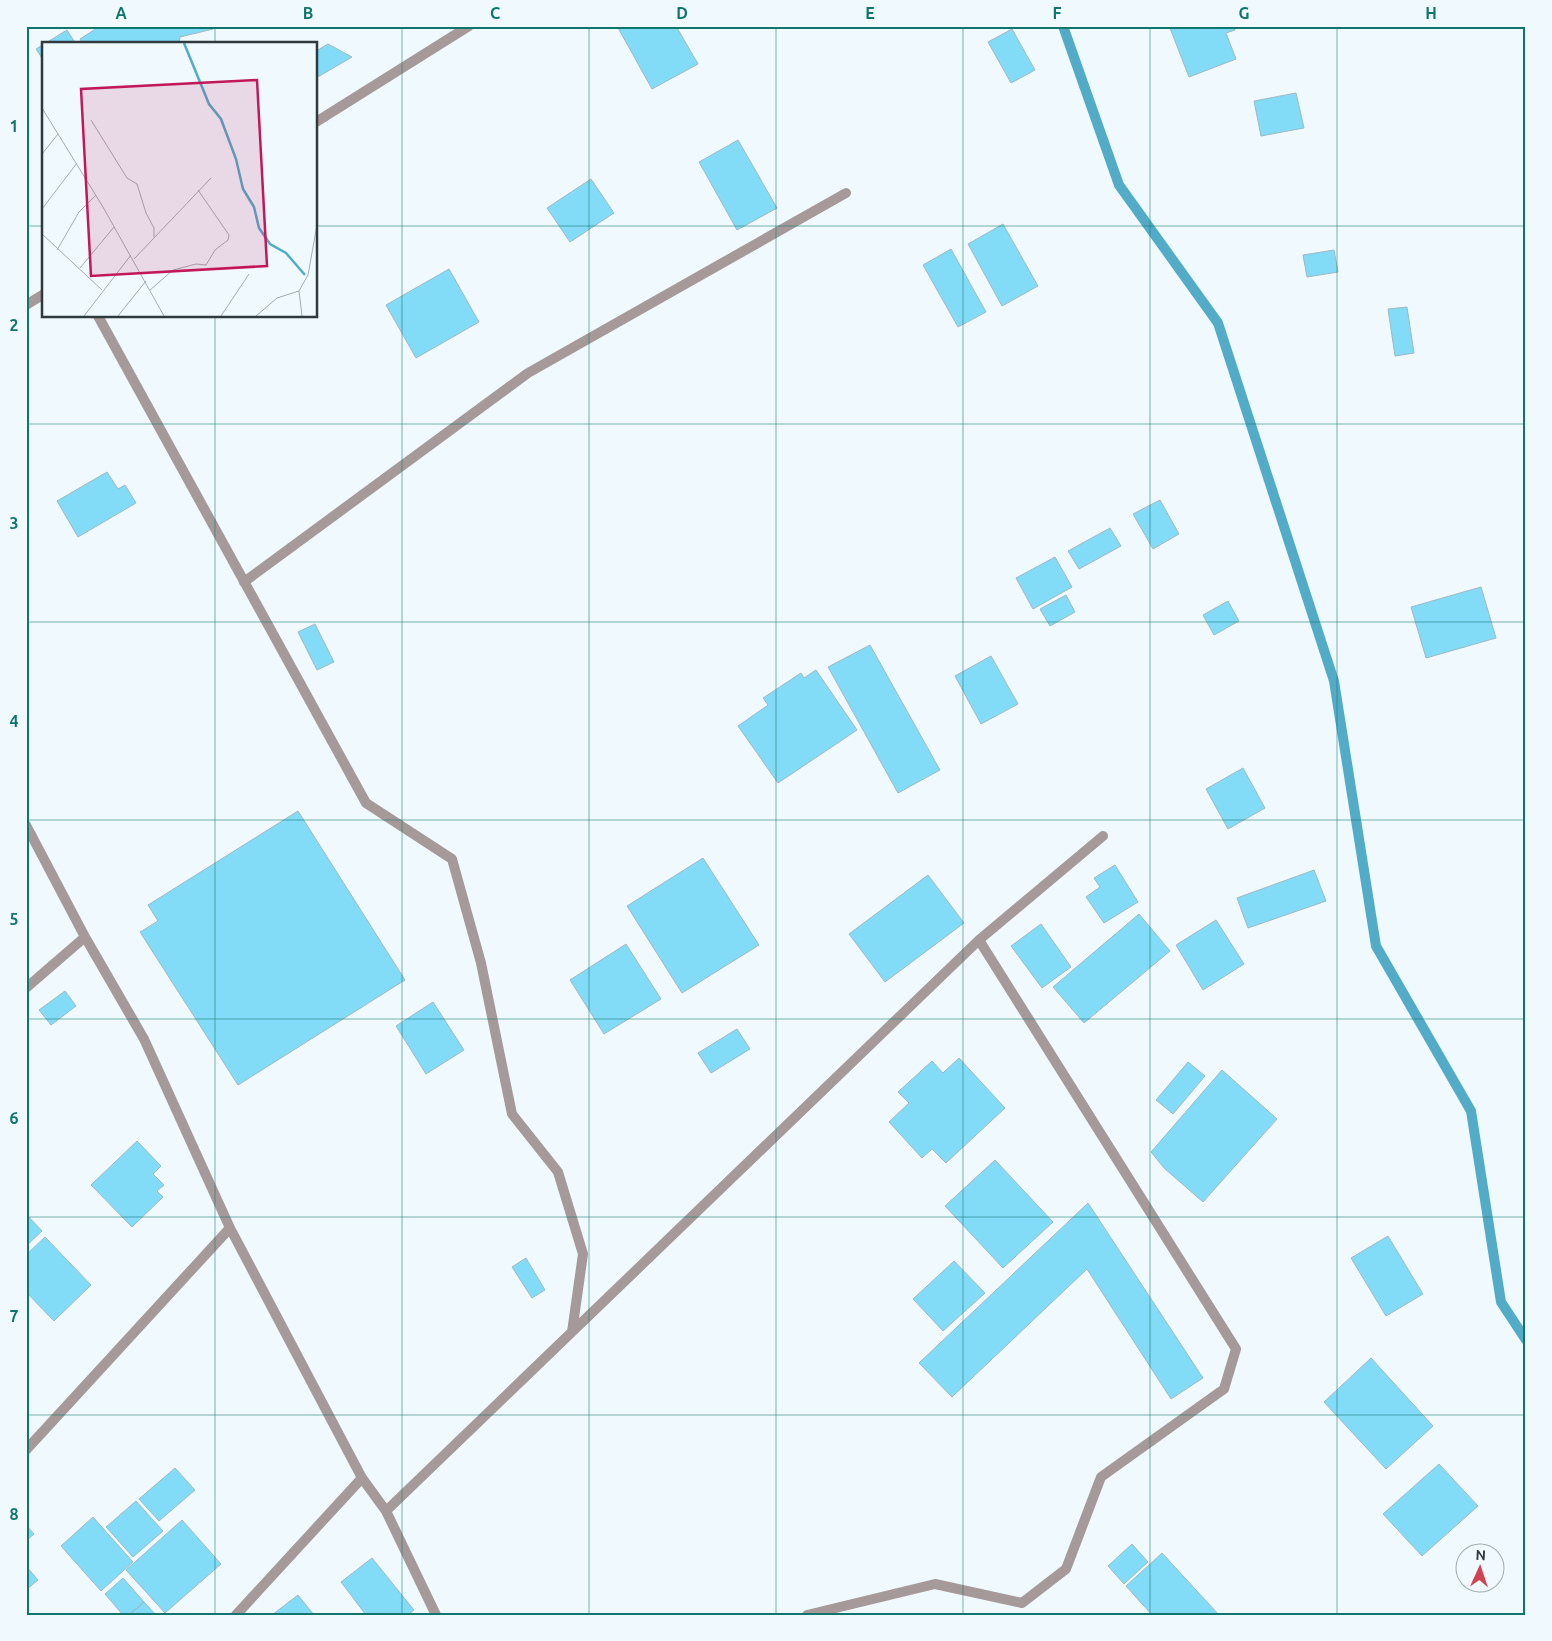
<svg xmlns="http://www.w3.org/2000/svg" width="1552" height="1641" font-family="Ubuntu,sans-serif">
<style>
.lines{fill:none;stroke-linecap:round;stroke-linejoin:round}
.stream{stroke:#53acc7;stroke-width:10}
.building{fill:#82dbf7;stroke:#9fb9c2}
.service{stroke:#a59999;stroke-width:10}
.minor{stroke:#a59999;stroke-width:10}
.grid{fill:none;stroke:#0f766e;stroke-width:1;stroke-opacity:0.55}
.inset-river{fill:none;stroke:#53acc7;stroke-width:2.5}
.inset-road{fill:none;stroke:#a3adb1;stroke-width:1}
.view{fill:#c2185b;fill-opacity:0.15;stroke:#c2185b;stroke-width:2.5}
.inset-edge{fill:none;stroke:#2f3a3d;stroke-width:2.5}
.neatline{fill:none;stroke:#0f766e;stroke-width:2}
.grid-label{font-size:16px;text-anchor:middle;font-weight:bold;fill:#0f766e}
</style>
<rect width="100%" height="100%" fill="#f0fafe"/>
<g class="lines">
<path class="stream" d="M1063 26 1119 185 1218 323 1334 681 1376 946 1471 1111 1501 1302 1526 1340"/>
</g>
<path class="building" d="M100 26H212L213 29 180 37 179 44H83L80 39Z
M617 26H676L698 64 652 89Z
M1174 26H1234L1235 30 1226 33 1236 59 1189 77 1170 28Z
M1012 29 1035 70 1011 83 988 42Z
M67 30 76 44H44Z
M44 44V61L36 49Z
M328 44 352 57 316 78V51Z
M1296 93 1304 128 1261 136 1254 101Z
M738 140 777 208 737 230 699 162Z
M591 179 614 213 570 242 547 208Z
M1003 224 1038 286 1002 306 968 244Z
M951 249 986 312 958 327 923 265Z
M1334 250 1338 272 1307 277 1303 255Z
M449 269 479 322 416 358 386 305Z
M1407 307 1414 353 1395 356 1388 309Z
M107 472 118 489 125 485 136 503 78 537 57 501Z
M1160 500 1179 534 1153 549 1133 514Z
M1110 528 1121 546 1079 569 1068 551Z
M1055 557 1072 587 1033 609 1016 578Z
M1481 587 1496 638 1426 658 1411 607Z
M1066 595 1075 612 1050 626 1040 609Z
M1228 601 1239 621 1214 635 1203 615Z
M315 624 334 662 317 670 298 632Z
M870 645 940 770 898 793 828 667Z
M991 656 1018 704 981 724 955 676Z
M816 670 857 730 778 783 738 726 768 705 763 698 801 673 804 678Z
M1243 768 1265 808 1228 829 1206 789Z
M298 811 405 980 238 1085 140 932 158 921 148 905Z
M703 858 759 945 682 993 627 906Z
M1115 865 1138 902 1104 923 1086 897 1100 887 1094 878Z
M1314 870 1326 901 1248 928 1237 898Z
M928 875 964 923 885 982 849 934Z
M1139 914 1170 951 1084 1023 1053 987Z
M1216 920 1244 964 1203 990 1176 945Z
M1041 924 1071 967 1042 988 1011 946Z
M626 944 661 999 604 1034 570 980Z
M65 991 76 1006 51 1025 39 1010Z
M433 1002 464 1050 426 1074 396 1026Z
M737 1029 750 1049 711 1073 698 1053Z
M959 1058 1005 1108 946 1163 932 1149 922 1158 889 1122 909 1103 898 1092 932 1061 943 1073Z
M1188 1062 1205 1076 1173 1114 1156 1100Z
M1222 1070 1277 1119 1203 1202 1164 1168 1151 1152Z
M137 1141 161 1166 153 1174 164 1185 157 1191 163 1197 132 1227 91 1185Z
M995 1160 1053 1222 1003 1268 945 1206Z
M1088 1203 1203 1378 1171 1399 1087 1269 952 1397 919 1363Z
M26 1214 42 1231 26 1246Z
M1388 1236 1423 1294 1386 1316 1351 1258Z
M45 1237 91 1285 54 1321 26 1292V1255Z
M526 1258 545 1290 532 1298 512 1267Z
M954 1261 985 1293 943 1331 913 1299Z
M1371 1358 1433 1426 1386 1469 1324 1402Z
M1439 1464 1478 1506 1422 1556 1383 1514Z
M175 1468 195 1490 159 1521 139 1499Z
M136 1501 163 1531 133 1557 106 1527Z
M93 1517 133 1562 101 1591 61 1546Z
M182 1520 221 1564 165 1613 126 1570Z
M26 1525 34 1534 26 1541Z
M1132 1544 1148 1562 1124 1584 1108 1566Z
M1162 1553 1219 1615H1152L1126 1586Z
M372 1558 414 1610 408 1615H366L341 1582Z
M26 1566 38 1580 26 1590Z
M123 1578 144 1602 129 1615H123L105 1594Z
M298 1595 314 1615H272Z
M144 1602 156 1615H129Z"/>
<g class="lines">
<path class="service" d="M316 122 469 26
M26 305 44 294
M244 582 528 373 846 193"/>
<path class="minor" d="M98 316 366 803 452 859 481 963 512 1114 558 1172 583 1254 572 1332
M26 825 85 937 144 1039 230 1228 362 1478 386 1511 436 1615
M26 988 85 937
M26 1450 230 1228
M386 1511 979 940 1103 836
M236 1615 362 1478
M807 1615 935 1584 1022 1603 1066 1569 1101 1477 1224 1389 1236 1349 979 940"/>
</g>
<path class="grid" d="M215 26V44M402 26V1615M589 26V1615M776 26V1615M963 26V1615M1150 26V1615M1337 26V1615M26 226H44M316 226H1526M215 316V1615M26 424H1526M26 622H1526M26 820H1526M26 1019H1526M26 1217H1526M26 1415H1526"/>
<g transform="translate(42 42)">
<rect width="275" height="275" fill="#f0fafe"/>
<path class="inset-river" d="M142 1 167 62 179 77 194 117 201 147 212 165 217 186 228 202 244 211 263 233"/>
<path class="inset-road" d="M0 66 61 165 122 274M49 78 85 136 95 142 104 171 112 186V195M0 112 16 92M0 167 35 121M0 192 60 248M15 208 37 170 54 153M92 217 169 136M38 226 72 185M108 248 131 228 154 222 164 223 173 208 186 198 187 193 156 148M42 274 89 213M76 274 104 239M179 274 207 232M214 274 235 256 257 249M260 274 257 249 266 233 275 183"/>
<path class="view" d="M215 38 225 224 49 234 39 47Z"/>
<rect width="275" height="275" class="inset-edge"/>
</g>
<rect width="1552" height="1641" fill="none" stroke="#f0fafe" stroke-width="55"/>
<g transform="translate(1480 1568) rotate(3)"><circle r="24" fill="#f0fafe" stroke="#a3adb1"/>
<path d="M0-4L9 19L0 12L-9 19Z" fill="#d34253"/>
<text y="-8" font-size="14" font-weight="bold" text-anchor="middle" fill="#2f3a3d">N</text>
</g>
<rect x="28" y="28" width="1496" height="1586" class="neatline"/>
<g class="grid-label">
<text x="121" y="19">A</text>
<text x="308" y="19">B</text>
<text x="495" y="19">C</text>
<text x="682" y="19">D</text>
<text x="870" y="19">E</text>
<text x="1057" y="19">F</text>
<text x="1244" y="19">G</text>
<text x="1431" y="19">H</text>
<text x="14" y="132">1</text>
<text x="14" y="331">2</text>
<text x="14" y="529">3</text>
<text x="14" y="727">4</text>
<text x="14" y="925">5</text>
<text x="14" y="1124">6</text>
<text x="14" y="1322">7</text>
<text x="14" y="1520">8</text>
</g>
</svg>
